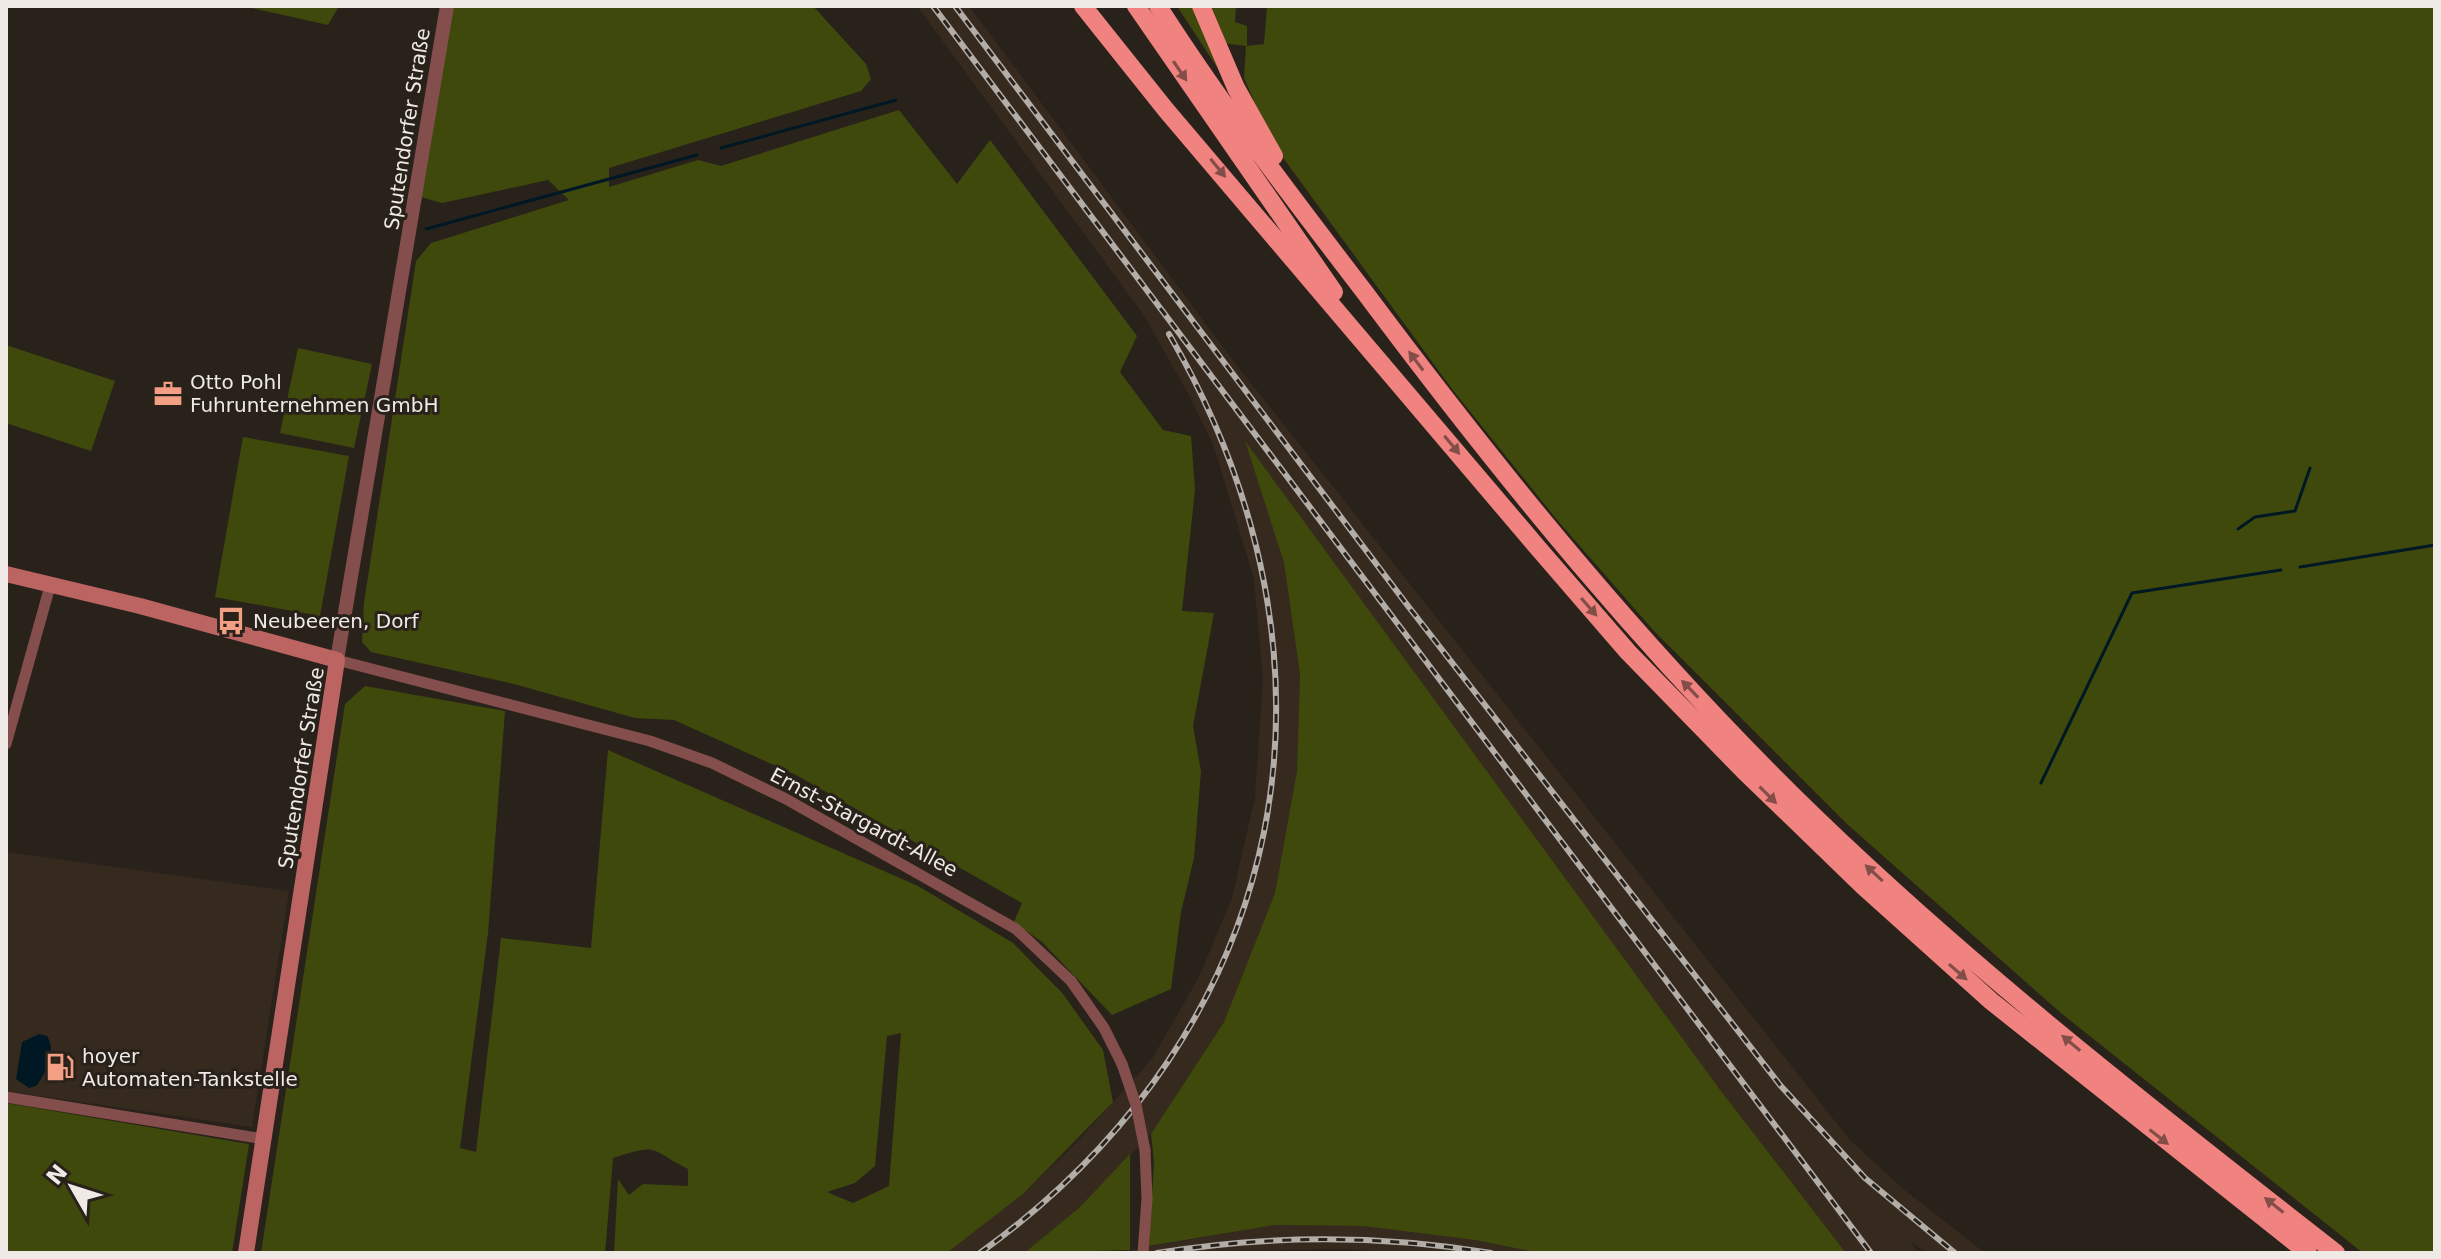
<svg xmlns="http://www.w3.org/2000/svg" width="2441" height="1259" font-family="'DejaVu Sans',sans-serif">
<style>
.built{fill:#362a1f}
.green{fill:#3f490c;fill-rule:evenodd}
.water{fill:#001824}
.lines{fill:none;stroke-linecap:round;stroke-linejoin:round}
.stream{stroke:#001824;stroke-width:3}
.minor{stroke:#844e4c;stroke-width:11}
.tertiary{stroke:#844e4c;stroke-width:14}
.secondary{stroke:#bb6462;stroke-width:16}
.trunk{stroke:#f08280;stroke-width:18}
.rail-casing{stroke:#b3ada8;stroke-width:6}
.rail{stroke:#29221b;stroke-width:3;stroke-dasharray:9;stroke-linecap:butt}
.minor-bridge{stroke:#844e4c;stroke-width:11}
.oneway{fill:#834d48}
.labels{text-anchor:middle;stroke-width:6;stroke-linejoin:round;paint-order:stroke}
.street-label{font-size:20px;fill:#efeae6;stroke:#29221b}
.poi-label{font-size:20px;fill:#efeae6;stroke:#29221b;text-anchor:start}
</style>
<rect width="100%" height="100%" fill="#29221b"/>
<path class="built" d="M917 6H969L1235 363 1850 1140 1902 1188 1985 1253H1927L1910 1241 1918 1253H1846L1721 1091 1246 443 1284 563 1300 674 1297 771 1275 893 1224 1022 1151 1134 1079 1208 1024 1253H947L1024 1193 1076 1143 1152 1059 1199 977 1232 898 1255 797 1263 680 1254 579 1213 444 1189 395 1143 314Z
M6 852 289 891 252 1127 6 1091Z
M1275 1225 1363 1226 1475 1240 1540 1253H1402L1347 1249 1113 1253Z"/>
<path class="green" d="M243 6H339L328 25Z
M452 6H813L866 64 871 79 861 91 609 168V187L698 160 721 166 899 110 957 184 990 140 1137 336 1120 372 1163 430 1191 436 1195 490 1182 611 1214 613 1193 726 1201 771 1194 858 1181 912 1171 989 1112 1015 1042 942 1014 922 1022 903 796 775 674 720 635 718 514 684 371 652 362 642 364 603 416 261 431 243 569 200 548 180 442 203 421 197Z
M1177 6H1196L1224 78Z
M1207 6H1236L1235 22 1247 26V46L1264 44 1267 6H2435V1253H2363L2062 1014 1847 824 1654 631 1558 521 1452 389 1273 144 1244 78 1246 46 1222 43Z
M6 345 115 381 91 451 6 423Z
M298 348 372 364 354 448 280 433Z
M243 437 349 456 320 616 215 597Z
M1245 441 1721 1091 1846 1253H1540L1475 1240 1363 1226 1275 1225 1149 1246 1154 1162 1151 1134 1224 1022 1275 893 1297 771 1300 674 1284 563Z
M365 686 505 711 488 933 460 1148 476 1152 501 938 591 948 608 750 918 886 1013 943 1063 994 1103 1050 1113 1102 1024 1193 947 1253H614L618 1179 629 1195 643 1184 688 1186V1169C648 1149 660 1143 613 1158L605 1253H261L345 704ZM901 1033 889 1186 853 1203 827 1192 855 1183 875 1166 887 1036Z
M6 1103 249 1144 232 1253H6Z
M1130 1154V1250L1024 1253 1079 1208Z"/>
<path class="water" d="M39 1034 47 1036C57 1051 46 1073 36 1086L29 1088 16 1079 22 1042Z"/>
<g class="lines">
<path class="stream" d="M721 148 896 100
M426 229 697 155
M2238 529 2255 517 2295 511 2310 468
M2300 567 2435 545
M2041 783 2132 593 2281 570"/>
<path class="minor" d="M337 660 650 741 712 763 786 799 1016 929 1071 981 1104 1028 1122 1064
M6 744 50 586
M6 1097 264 1139
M1143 1253 1147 1199 1145 1150"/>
<path class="tertiary" d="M337 660 447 6"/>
<path class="secondary" d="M6 574 140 606 337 660 246 1253"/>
<path class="trunk" d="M1083 6 1166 110 1538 548 1628 652 1744 771 1863 886 1991 1001 2308 1253
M1136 6 1334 292
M1158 6C1222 106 1294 200 1366 294 1505 480 1650 658 1817 819 1980 976 2158 1114 2336 1253
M1201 6 1236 88 1274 156"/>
<defs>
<path id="rail" d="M933 6 1871 1253
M955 6 1408 606 1780 1085 1865 1178 1955 1253
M980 1253C1293 1027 1361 664 1169 334
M1157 1253C1267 1235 1381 1235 1491 1253"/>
</defs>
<use href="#rail" class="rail-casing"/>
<use href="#rail" class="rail"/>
<path class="minor-bridge" d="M1122 1064 1136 1105 1145 1150"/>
</g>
<defs><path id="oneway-solid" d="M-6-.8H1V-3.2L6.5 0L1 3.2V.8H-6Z" transform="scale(2)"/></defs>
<g class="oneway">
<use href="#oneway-solid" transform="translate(1180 71) rotate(56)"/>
<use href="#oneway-solid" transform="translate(1218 168) rotate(51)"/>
<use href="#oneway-solid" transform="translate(1416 361) rotate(-127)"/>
<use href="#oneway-solid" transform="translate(1452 445) rotate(50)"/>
<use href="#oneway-solid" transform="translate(1589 607) rotate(49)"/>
<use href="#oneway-solid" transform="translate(1690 689) rotate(-134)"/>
<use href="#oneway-solid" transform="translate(1768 795) rotate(45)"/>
<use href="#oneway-solid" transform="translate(1874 873) rotate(-137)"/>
<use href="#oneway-solid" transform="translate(1958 972) rotate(41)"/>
<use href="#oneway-solid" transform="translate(2071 1043) rotate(-140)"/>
<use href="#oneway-solid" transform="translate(2159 1137) rotate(38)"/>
<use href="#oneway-solid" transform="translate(2274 1205) rotate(-142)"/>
</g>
<defs>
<symbol id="office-bare" viewBox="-9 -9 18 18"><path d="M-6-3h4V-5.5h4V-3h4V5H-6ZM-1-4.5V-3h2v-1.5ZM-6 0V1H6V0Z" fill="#f39f84" stroke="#29221b" stroke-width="2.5" paint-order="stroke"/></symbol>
<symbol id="bus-bare" viewBox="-9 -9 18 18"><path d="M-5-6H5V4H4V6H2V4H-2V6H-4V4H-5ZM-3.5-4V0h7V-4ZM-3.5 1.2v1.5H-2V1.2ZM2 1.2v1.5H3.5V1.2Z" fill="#f39f84" stroke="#29221b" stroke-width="2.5" paint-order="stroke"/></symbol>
<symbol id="fuel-bare" viewBox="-9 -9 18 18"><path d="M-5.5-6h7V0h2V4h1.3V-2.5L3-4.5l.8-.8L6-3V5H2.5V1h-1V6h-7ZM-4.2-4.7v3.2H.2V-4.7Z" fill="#f39f84" stroke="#29221b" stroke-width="2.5" paint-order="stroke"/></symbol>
</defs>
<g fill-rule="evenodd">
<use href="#office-bare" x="148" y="374" width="40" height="40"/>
<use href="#bus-bare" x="211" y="601" width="40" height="40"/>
<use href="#fuel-bare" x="40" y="1047" width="40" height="40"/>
</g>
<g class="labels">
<g class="street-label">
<text transform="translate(407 129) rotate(-81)" y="7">Sputendorfer Straße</text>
<text transform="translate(301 768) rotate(-81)" y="7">Sputendorfer Straße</text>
<text transform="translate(864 822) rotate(28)" y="7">Ernst-Stargardt-Allee</text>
</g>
<g class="poi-label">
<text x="190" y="389">Otto Pohl<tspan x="190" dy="23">Fuhrunternehmen GmbH</tspan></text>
<text x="253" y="628">Neubeeren, Dorf</text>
<text x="82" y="1063">hoyer<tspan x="82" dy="23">Automaten-Tankstelle</tspan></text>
</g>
</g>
<rect width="2441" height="1259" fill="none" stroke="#efeae6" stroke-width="16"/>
<g transform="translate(72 1187) rotate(309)" stroke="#29221b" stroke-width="6" paint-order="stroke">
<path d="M0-6L14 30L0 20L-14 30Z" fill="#efeae6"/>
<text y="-12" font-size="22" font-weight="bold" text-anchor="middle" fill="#efeae6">N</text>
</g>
</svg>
